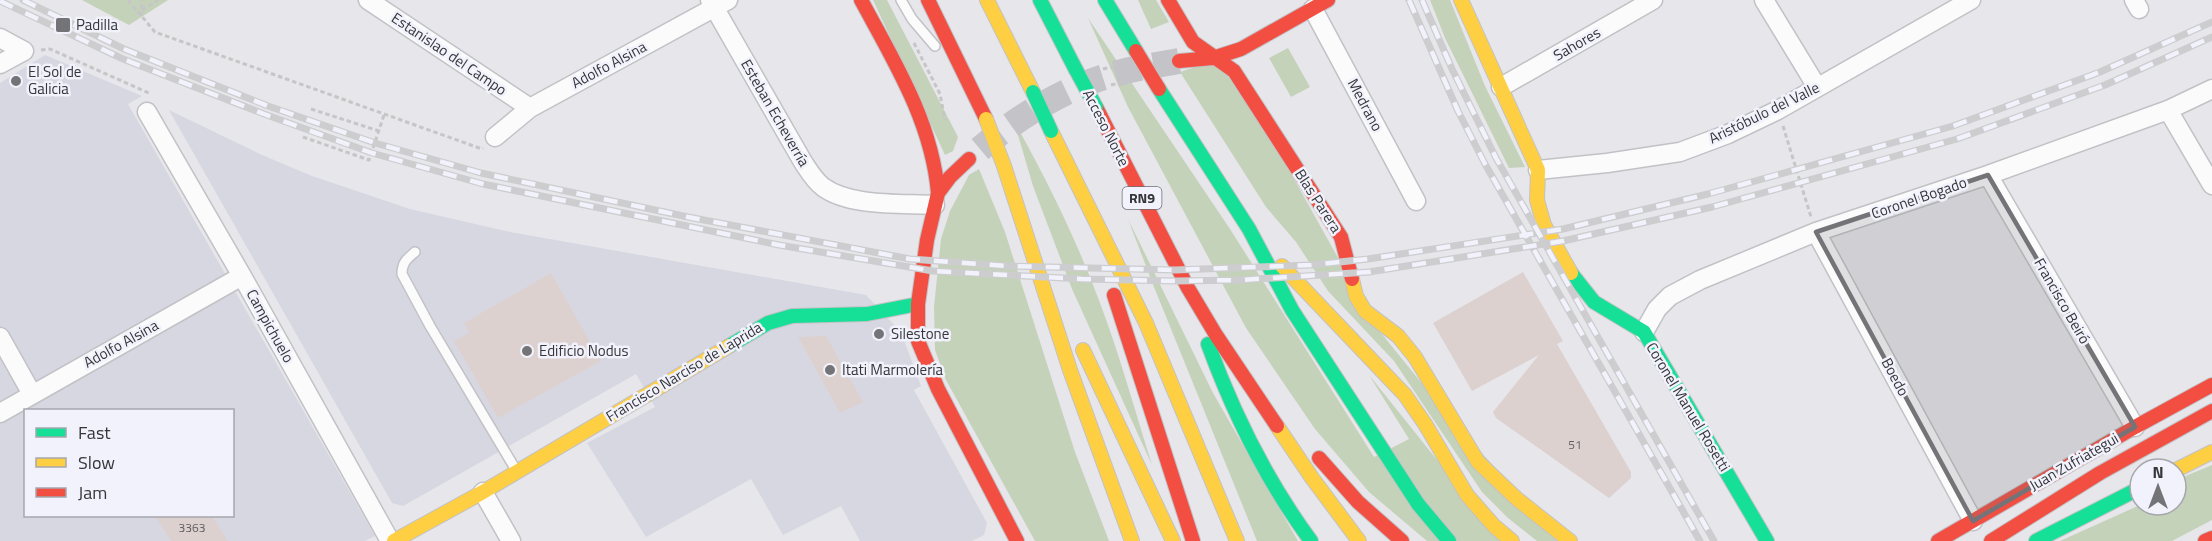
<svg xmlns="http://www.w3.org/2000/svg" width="2212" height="541" font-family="'Titillium Web',sans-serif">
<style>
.built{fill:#d7d7e2;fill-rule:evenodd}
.green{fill:#c5d2ba}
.building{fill:#dcd1cf}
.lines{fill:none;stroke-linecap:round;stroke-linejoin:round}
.secondary-tunnel{stroke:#c3c3c8;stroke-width:26;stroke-dasharray:26 13;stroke-linecap:butt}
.lane-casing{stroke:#c2c2c6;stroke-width:12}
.street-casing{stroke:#c2c2c6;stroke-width:21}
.fast-casing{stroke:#c2c2c6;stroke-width:16}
.slow-casing{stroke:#c2c2c6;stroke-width:16}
.jam-casing{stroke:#c2c2c6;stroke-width:16}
.path{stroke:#c6c6c7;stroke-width:3;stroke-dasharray:4.5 3;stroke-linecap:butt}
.lane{stroke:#fbfbfc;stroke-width:9}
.street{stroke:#fbfbfc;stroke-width:18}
.fast{stroke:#16e098;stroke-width:14}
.slow{stroke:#ffcf43;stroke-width:14}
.jam{stroke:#f24e42;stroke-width:14}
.rail-casing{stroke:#cdcdcf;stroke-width:7}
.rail{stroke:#f1f2fb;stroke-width:4.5;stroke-dasharray:14;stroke-linecap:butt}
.fast-bridge-casing{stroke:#c2c2c6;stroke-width:16;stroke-linecap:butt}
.slow-bridge-casing{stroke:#c2c2c6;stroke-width:16;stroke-linecap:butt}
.jam-bridge-casing{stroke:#c2c2c6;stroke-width:16;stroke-linecap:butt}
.fast-bridge{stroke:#16e098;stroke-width:14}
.slow-bridge{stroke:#ffcf43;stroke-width:14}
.jam-bridge{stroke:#f24e42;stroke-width:14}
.marked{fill:#747478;fill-opacity:0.2;stroke:#747478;stroke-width:4.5;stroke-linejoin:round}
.poi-dot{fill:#747478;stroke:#f1f2fb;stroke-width:2}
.labels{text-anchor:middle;stroke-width:5;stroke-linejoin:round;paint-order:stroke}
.number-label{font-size:12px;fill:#615e61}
.shield{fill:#f1f2fb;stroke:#6e6e74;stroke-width:1.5}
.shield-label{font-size:14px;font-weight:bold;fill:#36363a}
.poi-label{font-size:15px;fill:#36363a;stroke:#f1f2fb;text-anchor:start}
.street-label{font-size:15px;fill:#36363a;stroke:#f1f2fb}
</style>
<rect width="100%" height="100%" fill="#e6e6eb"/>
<path class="built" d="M45 55 142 96 128 104 375 536 365 541H0V83ZM26 410H232V516H26Z
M169 110 262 155 312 176 410 209 510 232 866 295 901 332 921 386 914 390 987 523 984 535 972 541H860L841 506 783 535 751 479 646 537 587 443 655 407 636 374 403 506 392 503Z"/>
<path class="green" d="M82 0H168L129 25Z
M873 0H887L958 137 953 151 945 155Z
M1138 0H1156L1169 22 1151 29Z
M1430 0H1450L1485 86 1525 167 1509 168 1445 38Z
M1088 18 1230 229 1374 457 1409 439 1369 375 1502 541H1427L1369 492 1315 429 1246 328 1128 107Z
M1288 48 1310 87 1291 97 1269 58Z
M1210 62 1227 75 1278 150 1377 328 1449 417 1562 541H1537L1508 518 1482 492 1394 361 1328 291 1296 242 1266 207 1180 72Z
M1020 132C1051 188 1078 244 1100 303 1120 356 1135 411 1152 465L1072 289 1033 186 1018 135Z
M979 169 1005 232 1075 452 1109 541H1035L946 380 935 350 934 307 941 239 950 211 969 175Z
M1128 219 1213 393 1298 541H1257L1154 287Z
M2212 465V520L2172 541H2060L2140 505H2176V480Z"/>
<path class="building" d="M1523 272 1563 341 1557 344 1631 472V478L1609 498 1496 418 1493 412 1539 355 1472 391 1433 323Z
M551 273 601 361 498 418 454 341 469 333 464 323Z
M826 336 863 402 840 413 798 337Z
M155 516H212L228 541H171Z"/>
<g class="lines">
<path class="secondary-tunnel" d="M980 149C1018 117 1066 87 1114 74 1135 68 1157 65 1179 61"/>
<defs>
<path id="lane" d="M901 0 912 19 935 46
M415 252C407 259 402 262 402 274L430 326 516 470"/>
<path id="street" d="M368 0 530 108
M710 0 803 162C809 171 814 180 823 187 850 207 902 203 935 205
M1764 0 1817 87
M2134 0 2139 9
M1313 9 1416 201
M0 38 24 51
M0 64 24 51
M1501 87 1653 0
M2168 110 2212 185
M147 112 242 276 390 541
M495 137 530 108 728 0
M1538 170 1607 163 1680 152 1728 134 1778 110 1971 0
M1988 175 2135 427
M1816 232 1973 521
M1644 332 1657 309 1670 296 1700 280 1816 232 1988 175 2168 110 2212 89
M0 337 32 394
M0 413 242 276
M483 492 511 541"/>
<path id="fast" d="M1040 0 1076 70
M1105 0 1136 51
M1159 89 1249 229 1292 310 1418 504 1449 541
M1571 273 1594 302 1644 332 1767 541
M1208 344C1234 415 1266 480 1311 541
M729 346 768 323 792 316 867 314 918 304
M2036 541 2140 488"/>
<path id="slow" d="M987 0 1033 92
M1461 0 1538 170 1537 200 1544 225 1571 273
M1051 131 1146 323 1237 541
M1004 166 1070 370 1132 541
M1282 266 1405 395 1425 424 1467 495 1494 526 1512 541
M1352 279 1356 296 1365 311 1398 336 1415 357 1478 462 1517 499 1570 541
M1083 350 1173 541
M1277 426 1312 478 1359 541
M2176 470 2212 452
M394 541 483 492 729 346"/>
<path id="jam" d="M861 0C894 61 932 122 938 193
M928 0 986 119
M1168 0 1193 42 1234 71 1341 237 1352 279
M1179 61 1213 58 1241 49 1328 0
M1096 107 1188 288 1216 335 1277 426
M969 159 950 177 938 193 927 240 918 304V341L938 389 1017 541
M1114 295 1193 541
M1319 458 1358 502 1402 541
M1938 541 2135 427 2212 385
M1991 541 2100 473 2212 411
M2205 541 2212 538"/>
</defs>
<use href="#lane" class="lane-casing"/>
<use href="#street" class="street-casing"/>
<use href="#fast" class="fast-casing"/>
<use href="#slow" class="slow-casing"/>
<use href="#jam" class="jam-casing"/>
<path class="path" d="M128 0 155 32 482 149 483 148
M142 10 158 0
M141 16 142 0
M914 43 940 94 945 120
M41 50 50 49 151 94
M1103 69 1117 66
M1111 85 1125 82
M311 109 379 131
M1783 126 1811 217
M303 137 369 160 384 115"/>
<use href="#lane" class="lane"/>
<use href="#street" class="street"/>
<use href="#fast" class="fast"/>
<use href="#slow" class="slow"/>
<use href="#jam" class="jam"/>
<defs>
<path id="rail" d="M23 0 124 49 268 106 375 143 481 173 688 217 910 259 1008 266 1175 270 1311 265 1368 259 1563 229 1708 194 1953 126 2100 72 2212 22
M1409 0 1458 111 1485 164 1700 541
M1422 0 1452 69 1496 158 1714 541
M0 1 123 59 264 114 372 153 483 184 779 245 933 271 1082 279 1176 281 1240 280 1369 272 1563 241 1712 207 1957 139 2105 85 2212 37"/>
</defs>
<use href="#rail" class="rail-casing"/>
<use href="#rail" class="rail"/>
<defs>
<path id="fast-bridge" d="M1076 70 1096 107
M1033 92 1051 131"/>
<path id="slow-bridge" d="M986 119 1004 166"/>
<path id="jam-bridge" d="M1136 51 1159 89"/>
</defs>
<use href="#fast-bridge" class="fast-bridge-casing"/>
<use href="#slow-bridge" class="slow-bridge-casing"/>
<use href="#jam-bridge" class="jam-bridge-casing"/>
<use href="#fast-bridge" class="fast-bridge"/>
<use href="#slow-bridge" class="slow-bridge"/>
<use href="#jam-bridge" class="jam-bridge"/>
</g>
<path class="marked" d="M1988 175 2135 427 1973 521 1816 232Z"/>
<g class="poi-dot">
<rect x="55" y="17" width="16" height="16" rx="3"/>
<circle cx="16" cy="81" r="6"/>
<circle cx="879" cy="334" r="6"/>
<circle cx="527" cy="351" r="6"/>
<circle cx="830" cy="370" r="6"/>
</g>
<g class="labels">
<g class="number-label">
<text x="1575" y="449">51</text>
<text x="192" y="532">3363</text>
</g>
<rect class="shield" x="1122.5" y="187" width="39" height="22" rx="4.5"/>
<g class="shield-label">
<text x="1142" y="203">RN9</text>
</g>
<g class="poi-label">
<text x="76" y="30">Padilla</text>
<text x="28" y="77">El Sol de<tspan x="28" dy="17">Galicia</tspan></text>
<text x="891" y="339">Silestone</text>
<text x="539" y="356">Edificio Nodus</text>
<text x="842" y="375">Itati Marmolería</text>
</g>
<g class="street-label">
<text transform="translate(1577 44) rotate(-30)" y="5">Sahores</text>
<text transform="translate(449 54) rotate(34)" y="5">Estanislao del Campo</text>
<text transform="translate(609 65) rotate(-28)" y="5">Adolfo Alsina</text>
<text transform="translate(1365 105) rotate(62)" y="5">Medrano</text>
<text transform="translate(775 113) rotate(60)" y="5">Esteban Echeverría</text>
<text transform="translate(1764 113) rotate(-26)" y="5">Aristóbulo del Valle</text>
<text transform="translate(1106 128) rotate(63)" y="5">Acceso Norte</text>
<text transform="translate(1919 198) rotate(-19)" y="5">Coronel Bogado</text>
<text transform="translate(1318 201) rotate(57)" y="5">Blas Parera</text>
<text transform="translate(2062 301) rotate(60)" y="5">Francisco Beiró</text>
<text transform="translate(270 326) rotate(61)" y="5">Campichuelo</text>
<text transform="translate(121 344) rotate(-29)" y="5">Adolfo Alsina</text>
<text transform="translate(684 372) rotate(-31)" y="5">Francisco Narciso de Laprida</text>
<text transform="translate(1895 377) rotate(62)" y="5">Boedo</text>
<text transform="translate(1688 407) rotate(59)" y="5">Coronel Manuel Rosetti</text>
<text transform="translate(2074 462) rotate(-30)" y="5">Juan Zufriategui</text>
</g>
</g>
<rect x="24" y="409" width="210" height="108" fill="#f1f2fb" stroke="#a6a7ae" stroke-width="1.5"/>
<rect x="36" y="428" width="30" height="9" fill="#16e098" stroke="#a6a7ae" stroke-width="1.5"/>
<text x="78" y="439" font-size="18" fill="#36363a">Fast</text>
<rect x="36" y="458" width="30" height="9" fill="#ffcf43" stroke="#a6a7ae" stroke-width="1.5"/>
<text x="78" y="469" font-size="18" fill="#36363a">Slow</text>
<rect x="36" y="488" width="30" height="9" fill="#f24e42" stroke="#a6a7ae" stroke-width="1.5"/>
<text x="78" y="499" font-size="18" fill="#36363a">Jam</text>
<g transform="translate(2158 487)"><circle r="28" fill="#f1f2fb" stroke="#a6a7ae" stroke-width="1.5"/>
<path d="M0-4.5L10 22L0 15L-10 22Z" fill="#747478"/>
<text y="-9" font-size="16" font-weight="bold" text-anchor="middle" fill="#36363a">N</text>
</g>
</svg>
